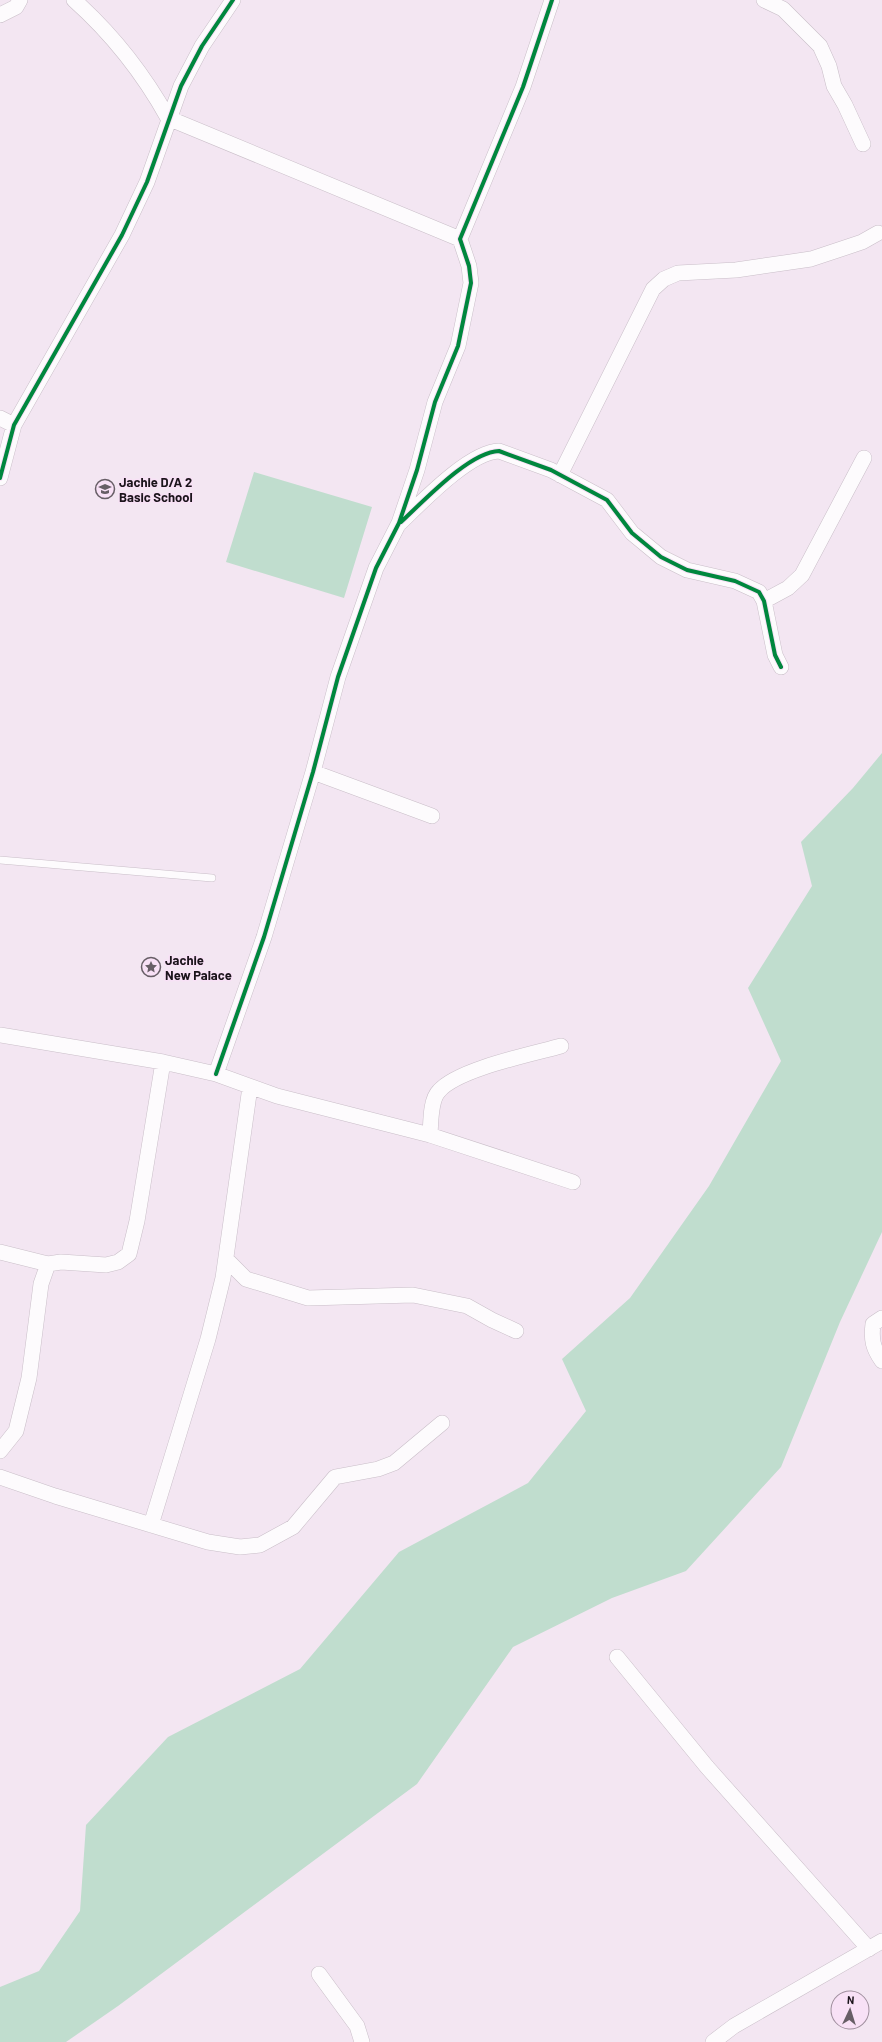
<svg xmlns="http://www.w3.org/2000/svg" width="882" height="2042" font-family="Barlow,sans-serif">
<style>
.green{fill:#c0ddce}
.lines{fill:none;stroke-linecap:round;stroke-linejoin:round}
.service-casing{stroke:#c9bec8;stroke-width:8}
.minor-casing{stroke:#c9bec8;stroke-width:16}
.service{stroke:#fdfbfd;stroke-width:7}
.minor{stroke:#fdfbfd;stroke-width:15}
.cycleway-casing{stroke:#f8e1f6;stroke-width:6}
.cycleway{stroke:#00873e;stroke-width:4}
.labels{text-anchor:middle;stroke-width:3;stroke-linejoin:round;paint-order:stroke}
.poi-label{font-size:13px;font-weight:bold;fill:#1b141b;stroke:#f8e1f6;text-anchor:start}
</style>
<rect width="100%" height="100%" fill="#f3e6f2"/>
<path class="green" d="M254 472 372 507 344 598 226 562Z
M882 753V1232L840 1322 781 1467 686 1571 612 1598 513 1647 417 1784 118 2006 66 2042H0V1987L39 1971 80 1911 86 1825 168 1737 300 1669 399 1552 528 1483 586 1411 562 1359 630 1298 709 1186 781 1061 748 988 812 886 801 842 853 788Z"/>
<g class="lines">
<defs>
<path id="service" d="M0 860 212 878"/>
<path id="minor" d="M74 0C111 33 144 75 168 118L460 239
M764 0 783 9 820 46 829 66 834 86 845 105 863 144
M0 15 16 7 20 0
M0 418 14 425
M560 475 653 289 664 279 678 273 736 270 811 259 862 242 878 233
M0 478 14 425 122 235 147 182 181 86 202 46 233 0
M400 523C422 502 469 452 499 451L551 470 607 500 632 533 661 557 687 570 735 581 759 592 764 601 775 655 781 667
M764 601 788 588 802 575 864 458
M313 772 432 816
M0 1035 163 1062 216 1074 277 1096 430 1135 573 1182
M216 1074 264 937 313 772 338 677 376 568 399 523 417 470 435 402 458 346 471 283 469 266 460 239 523 87 552 0
M430 1135C431 1123 430 1100 439 1091 458 1069 532 1054 561 1046
M0 1252 48 1264
M226 1259 246 1279 308 1298 413 1295 467 1306 492 1320 516 1331
M882 1318 873 1324C871 1340 873 1348 882 1361
M0 1451 16 1431 29 1378 41 1284 48 1264 61 1262 106 1265 118 1262 129 1254 137 1221 163 1062
M0 1477 55 1496 208 1542 240 1547 260 1545 293 1527 335 1477 378 1469 394 1463 442 1423
M151 1525 208 1339 223 1278 250 1087
M617 1657 707 1767 869 1949
M319 1974 357 2026 362 2042
M713 2042 734 2026 882 1941"/>
</defs>
<use href="#service" class="service-casing"/>
<use href="#minor" class="minor-casing"/>
<use href="#service" class="service"/>
<use href="#minor" class="minor"/>
<defs>
<path id="cycleway" d="M0 478 14 425 122 235 147 182 181 86 202 46 233 0
M401 522C423 502 469 452 499 451L551 470 607 500 632 533 661 557 687 570 735 581 759 592 764 601 775 655 781 667
M216 1074 264 937 313 772 338 677 376 568 399 523 417 470 435 402 458 346 471 283 469 266 460 239 523 87 552 0"/>
</defs>
<use href="#cycleway" class="cycleway-casing"/>
<use href="#cycleway" class="cycleway"/>
</g>
<defs>
<symbol id="school-ring" viewBox="-11 -11 22 22"><circle r="9.5" fill="#f8e1f6" stroke="#675e66" stroke-width="1.5"/><path d="M0-5L7-2L0 1L-7-2ZM-4 1L0 2.5L4 1V4Q0 6-4 4Z" fill="#675e66"/></symbol>
<symbol id="sight-ring" viewBox="-11 -11 22 22"><circle r="9.5" fill="#f8e1f6" stroke="#675e66" stroke-width="1.5"/><path d="M0-6L1.8-2.2L6-1.7L2.9 1.2L3.7 5.4L0 3.3L-3.7 5.4L-2.9 1.2L-6-1.7L-1.8-2.2Z" fill="#675e66"/></symbol>
</defs>
<g fill-rule="evenodd">
<use href="#school-ring" x="94" y="478" width="22" height="22"/>
<use href="#sight-ring" x="140" y="956" width="22" height="22"/>
</g>
<g class="labels">
<g class="poi-label">
<text x="119" y="487">Jachie D/A 2<tspan x="119" dy="15">Basic School</tspan></text>
<text x="165" y="965">Jachie<tspan x="165" dy="15">New Palace</tspan></text>
</g>
</g>
<g transform="translate(850 2010) rotate(4)"><circle r="19" fill="#f8e1f6" stroke="#a08f9e"/>
<path d="M0-3L7 15L0 10L-7 15Z" fill="#675e66"/>
<text y="-6" font-size="11" font-weight="bold" text-anchor="middle" fill="#1b141b">N</text>
</g>
</svg>
